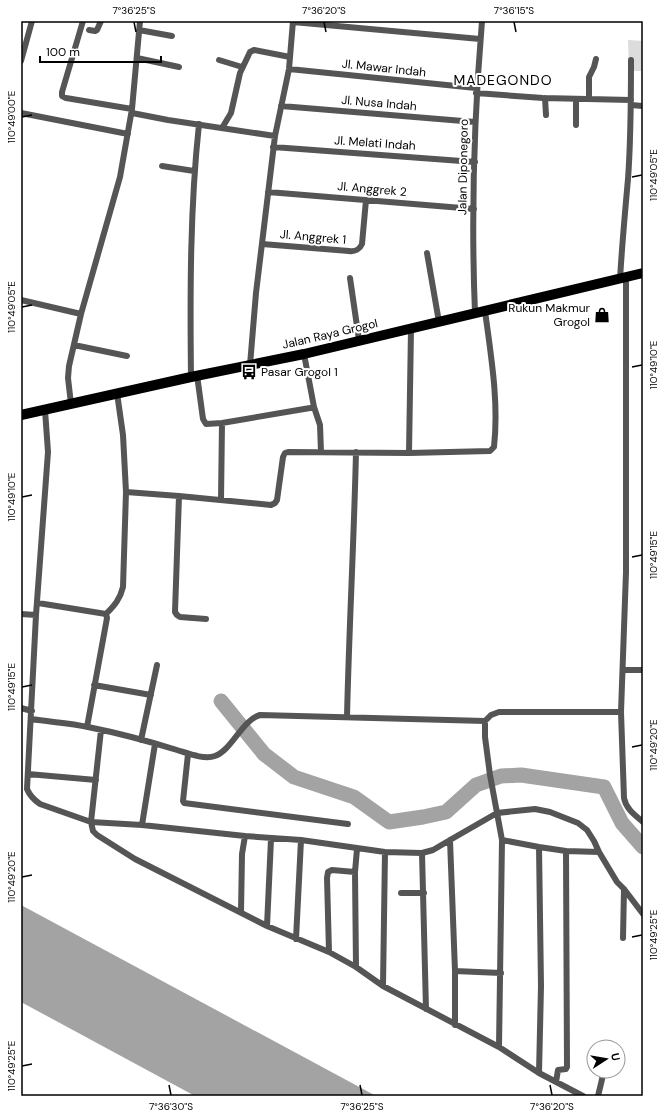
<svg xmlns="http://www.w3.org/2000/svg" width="664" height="1117" font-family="'DM Sans',sans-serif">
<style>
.green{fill:#dcdcdc}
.water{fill:#a3a3a3}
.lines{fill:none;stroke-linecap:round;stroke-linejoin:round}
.river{stroke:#a3a3a3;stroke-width:15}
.street{stroke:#555;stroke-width:6}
.primary{stroke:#000;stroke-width:10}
.ticks{fill:none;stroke:#000;stroke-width:1.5}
.labels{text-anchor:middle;stroke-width:4;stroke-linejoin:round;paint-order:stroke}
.street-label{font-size:12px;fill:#000;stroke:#fff}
.poi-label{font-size:12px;fill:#000;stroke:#fff;text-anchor:end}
.quarter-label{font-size:14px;letter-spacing:1px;fill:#000;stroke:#fff}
.neatline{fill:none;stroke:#000;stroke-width:1.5}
.ticks-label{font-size:10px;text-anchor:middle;fill:#000}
</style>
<rect width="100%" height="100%" fill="#fff"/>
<path class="green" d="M628 40 643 41V71H629Z"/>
<path class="water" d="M21 905 376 1096H195L21 1002Z"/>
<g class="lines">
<path class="river" d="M221 701 264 754 294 777 354 797 389 822 423 817 446 812 476 785 501 776 521 775 604 787 622 823 643 847"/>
<path class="street" d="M83 21 62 92V96L66 98 132 109
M293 22 480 39
M89 30 95 31 97 30 101 21
M139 30 172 36
M137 58 179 67
M219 60 242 67
M21 61 32 21
M289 69 476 88
M476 93 543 98 631 100
M545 98 546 115
M589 99V77L594 67 596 59
M631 105 643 106
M281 106 475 122
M21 113 128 134
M132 113 168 120 275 136
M576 125V99
M222 128 231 113 240 73 250 52 254 50 290 57
M273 147 475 162
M162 166 194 171
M268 192 474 209
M262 244 349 251C355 252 360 249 362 244L366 200
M427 253 439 322
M626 277V572L621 712 624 798C626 809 635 815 643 822
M350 278 359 340
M620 279C622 245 625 212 628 179 631 139 631 99 631 60
M21 300 81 314
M475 313C471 216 474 118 482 21
M74 345 127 356
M250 365 256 293 275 136 289 69 293 21
M197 375 203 419 206 424 222 423 310 408 314 407 304 354
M191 377C190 292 190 208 199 124
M71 404 68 378 69 366 81 314 120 177 132 109 140 21
M314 407 320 425 321 452
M45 410 48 452 36 615 27 789C30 796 34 800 40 804L91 822 142 825 245 836 301 840 385 852 422 853 433 850 450 840 497 813 535 809 550 812 578 823 587 830 594 841 599 852
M409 453 411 329
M126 492 179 496 271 505 275 503 277 500 283 457 285 453 288 452 409 453 490 451 494 447C499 402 491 356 485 311
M179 496 175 612 177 615 180 617 206 619
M221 500 222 423
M38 603 106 614
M21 614 36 615
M623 670H643
M94 685 151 695
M21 708 32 711
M347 717C349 629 354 540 356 452
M31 719C50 722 70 723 88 727 118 733 148 741 177 750 187 753 204 760 215 756 232 750 242 720 260 715L485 721 491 715 499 712H621
M485 721V737L490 775 502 840 499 1047
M87 727 107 618 106 614C115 605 120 599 123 587L126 492 123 435 117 393
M101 730 91 822 93 831 97 835 135 859 267 926 329 952 356 967 383 986 499 1047 539 1073 583 1096
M141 740 157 665
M188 754 183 801 184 803 348 824
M28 774 96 780
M142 825 155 744
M450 840 455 971V1025
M502 840 539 847 566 851 567 1067 566 1069 558 1070 556 1082
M539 847 541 986 539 1073
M566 851 599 852 617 882 624 889 643 914
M422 853 426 1009
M401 893H424
M241 912 242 854 245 836
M267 926 271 839
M623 938 624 889
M296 939 301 840
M329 952 327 878 328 872 332 870 355 872
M356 967 355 872 357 849
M455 971 501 973
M383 986 385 852
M611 1047V1046
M598 1096 604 1071"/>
<path class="primary" d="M21 415 191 377 304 354 643 273"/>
</g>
<path class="ticks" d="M134 22 136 32M324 22 326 32M514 22 516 32M22 117 32 115M632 177 642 175M22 307 32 305M632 367 642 365M22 497 32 495M632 557 642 555M22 687 32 685M632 747 642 745M22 877 32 875M632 937 642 935M22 1066 32 1064M169 1085 171 1095M360 1085 362 1095M550 1085 552 1095"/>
<defs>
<symbol id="shop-bare" viewBox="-9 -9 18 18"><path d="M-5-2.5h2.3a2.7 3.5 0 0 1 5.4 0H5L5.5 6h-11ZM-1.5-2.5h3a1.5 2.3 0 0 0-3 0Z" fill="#000" stroke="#fff" stroke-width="2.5" paint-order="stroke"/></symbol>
<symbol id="bus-bare" viewBox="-9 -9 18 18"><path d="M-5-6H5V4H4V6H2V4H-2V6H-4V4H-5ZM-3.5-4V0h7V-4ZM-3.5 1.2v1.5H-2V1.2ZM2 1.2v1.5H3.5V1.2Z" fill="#000" stroke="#fff" stroke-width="2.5" paint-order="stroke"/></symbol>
</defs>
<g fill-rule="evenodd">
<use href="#shop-bare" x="591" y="304" width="22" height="22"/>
<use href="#bus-bare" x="238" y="361" width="22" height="22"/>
</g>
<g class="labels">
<g class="street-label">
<text transform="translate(384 68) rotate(6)" y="4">Jl. Mawar Indah</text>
<text transform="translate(379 103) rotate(5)" y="4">Jl. Nusa Indah</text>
<text transform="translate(375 143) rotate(4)" y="4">Jl. Melati Indah</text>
<text transform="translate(463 167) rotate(-89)" y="4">Jalan Diponegoro</text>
<text transform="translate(372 189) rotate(5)" y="4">Jl. Anggrek 2</text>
<text transform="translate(313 237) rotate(5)" y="4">Jl. Anggrek 1</text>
<text transform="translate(330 334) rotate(-13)" y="4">Jalan Raya Grogol</text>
</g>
<g class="poi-label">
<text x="590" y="312">Rukun Makmur<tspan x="590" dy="14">Grogol</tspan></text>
<text x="261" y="376" text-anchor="start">Pasar Grogol 1</text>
</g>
<g class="quarter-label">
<text x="503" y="85">MADEGONDO</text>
</g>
</g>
<rect width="664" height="1117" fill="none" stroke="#ffffff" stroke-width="44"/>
<g transform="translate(606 1059) rotate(78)"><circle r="19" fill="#ffffff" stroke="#999999"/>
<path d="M0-3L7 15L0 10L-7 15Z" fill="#000000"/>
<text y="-6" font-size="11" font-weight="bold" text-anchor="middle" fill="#000000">U</text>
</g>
<path d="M40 56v6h121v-6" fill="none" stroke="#000000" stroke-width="2"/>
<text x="46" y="56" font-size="12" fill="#000000" stroke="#ffffff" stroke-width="3" paint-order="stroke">100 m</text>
<rect x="22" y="22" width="620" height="1073" class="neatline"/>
<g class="ticks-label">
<text x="134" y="14">7°36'25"S</text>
<text x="324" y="14">7°36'20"S</text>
<text x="514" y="14">7°36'15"S</text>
<text transform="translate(11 117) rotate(-90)" y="4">110°49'00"E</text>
<text transform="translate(653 175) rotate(-90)" y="4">110°49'05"E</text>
<text transform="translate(11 307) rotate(-90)" y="4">110°49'05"E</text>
<text transform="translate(653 365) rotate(-90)" y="4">110°49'10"E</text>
<text transform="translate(11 497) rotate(-90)" y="4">110°49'10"E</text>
<text transform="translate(653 555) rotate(-90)" y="4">110°49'15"E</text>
<text transform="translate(11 687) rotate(-90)" y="4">110°49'15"E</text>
<text transform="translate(653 745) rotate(-90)" y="4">110°49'20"E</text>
<text transform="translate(11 877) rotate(-90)" y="4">110°49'20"E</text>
<text transform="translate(653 935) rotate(-90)" y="4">110°49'25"E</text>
<text transform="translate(11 1066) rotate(-90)" y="4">110°49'25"E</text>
<text x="171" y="1110">7°36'30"S</text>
<text x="362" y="1110">7°36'25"S</text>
<text x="552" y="1110">7°36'20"S</text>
</g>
</svg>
